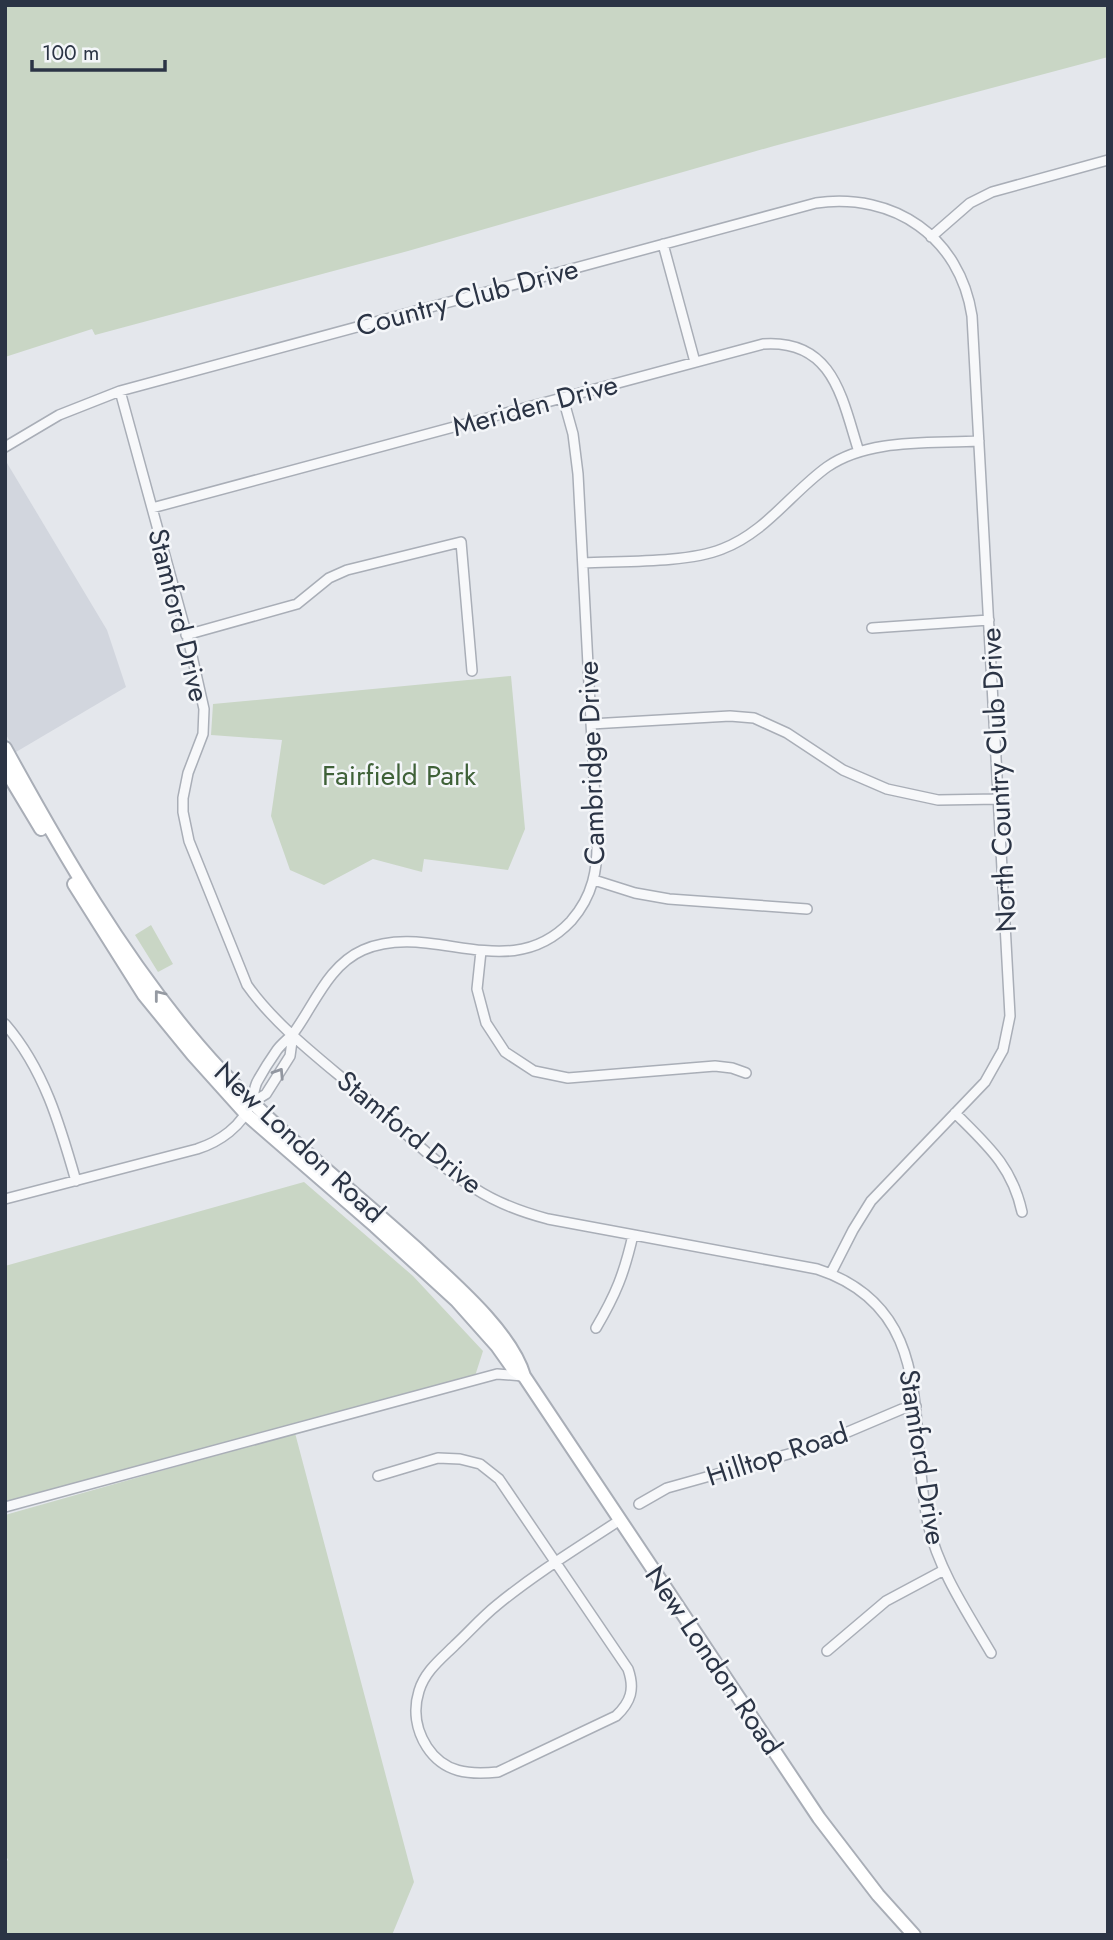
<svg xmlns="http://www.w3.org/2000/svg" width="1113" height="1940" font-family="Jost,sans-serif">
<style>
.built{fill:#d2d6de}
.green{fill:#c9d6c5}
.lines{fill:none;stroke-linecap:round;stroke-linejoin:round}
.street-casing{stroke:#a9aeb7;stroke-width:12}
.secondary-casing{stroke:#a9aeb7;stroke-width:16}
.street{stroke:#f7f8fa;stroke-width:9}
.secondary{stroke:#fff;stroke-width:12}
.oneway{stroke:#959aa2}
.oneway2{stroke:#9196a0}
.labels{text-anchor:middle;stroke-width:5;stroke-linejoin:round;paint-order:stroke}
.street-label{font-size:28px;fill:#2b3445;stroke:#f4f6f9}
.park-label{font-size:28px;fill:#3f6138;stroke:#f4f6f9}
</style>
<rect width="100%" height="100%" fill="#e4e7ec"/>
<path class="built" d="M7 463 107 630 126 687 16 752 5 733V464Z"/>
<path class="green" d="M5 5H1108V57L774 146 408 251 95 335 92 329 5 357Z
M511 676 525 829 508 870 424 859 422 872 373 859 324 885 290 870 271 816 282 740 211 735 213 704Z
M151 925 173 964 158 972 135 935Z
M304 1182 413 1276 483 1351 475 1376 5 1503V1266Z
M295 1433 414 1882 392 1935H5V1862L8 1860 5 1853V1515Z"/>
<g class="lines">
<defs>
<path id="street" d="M931 237 970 203 992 192 1108 160
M663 244 695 362
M120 391 190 647 204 709 203 734 188 773 183 798V812L189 841 247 985C278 1029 327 1064 367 1099 402 1129 435 1164 474 1188 497 1203 521 1212 548 1219L817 1269C939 1309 907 1426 928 1524 939 1571 967 1612 991 1653
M5 447 59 415 120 391 816 203C894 192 960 237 972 316L1010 1016 1003 1050 985 1082 871 1201 853 1230 831 1273
M152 508 763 344C834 339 842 399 859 452
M583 563C623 561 687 563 722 549 765 533 791 493 827 467 869 438 930 444 979 441
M872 628 989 620
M186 635 297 604 329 578 347 570 461 542 472 671
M591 724 730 716 754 718 787 733 843 770 887 789 938 800 999 799
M594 880 635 893 669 899 807 909
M481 951 477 989 486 1023 505 1052 534 1071 568 1078 715 1066 732 1068 746 1073
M5 1024C44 1069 60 1125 76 1181
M251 1103 266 1094 290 1056 293 1034
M955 1113C987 1145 1012 1166 1022 1212
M5 1199 197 1149C219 1142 243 1126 251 1102 254 1096 254 1088 257 1082 263 1071 270 1060 277 1050 282 1043 290 1038 295 1031 315 1003 329 965 363 950 432 920 509 987 571 921 593 896 598 869 597 837L578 474 573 434 563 398
M596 1328C616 1294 624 1274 633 1235
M378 1476 438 1458 460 1459 480 1464 499 1479 628 1669C635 1689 631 1702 616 1716L498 1772C469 1775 444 1773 427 1747 416 1730 413 1710 419 1691 425 1671 441 1659 455 1645 469 1632 482 1617 497 1605 536 1573 579 1547 620 1520
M639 1504 667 1488 810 1448 902 1409 916 1406
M5 1507 497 1374 523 1376
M827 1651 886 1601 944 1570"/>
<path id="secondary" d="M5 748C62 852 122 956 199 1046 263 1121 343 1182 416 1248 451 1281 511 1331 524 1376L819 1818 878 1895 914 1935
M5 769 41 829
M74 884 144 995 193 1055 246 1114 375 1226 456 1300 497 1346 514 1370 524 1376"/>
</defs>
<use href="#street" class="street-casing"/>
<use href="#secondary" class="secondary-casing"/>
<use href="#street" class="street"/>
<use href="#secondary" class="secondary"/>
</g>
<defs><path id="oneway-chevron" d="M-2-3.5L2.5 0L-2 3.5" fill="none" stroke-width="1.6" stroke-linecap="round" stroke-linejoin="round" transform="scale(1.75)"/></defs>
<use class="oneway" href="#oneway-chevron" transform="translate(159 995) rotate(-128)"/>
<use class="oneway2" href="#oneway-chevron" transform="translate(279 1073) rotate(-57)"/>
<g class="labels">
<g class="street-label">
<text transform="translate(467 297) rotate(-15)" y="10">Country Club Drive</text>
<text transform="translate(535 405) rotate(-15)" y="10">Meriden Drive</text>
<text transform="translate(179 615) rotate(76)" y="10">Stamford Drive</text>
<text transform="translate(591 763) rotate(-92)" y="10">Cambridge Drive</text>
<text transform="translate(998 780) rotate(-93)" y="10">North Country Club Drive</text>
<text transform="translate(410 1132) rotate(39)" y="10">Stamford Drive</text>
<text transform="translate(300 1142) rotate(43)" y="10">New London Road</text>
<text transform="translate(777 1454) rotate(-18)" y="10">Hilltop Road</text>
<text transform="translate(923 1457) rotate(81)" y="10">Stamford Drive</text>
<text transform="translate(714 1660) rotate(56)" y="10">New London Road</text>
</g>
<g class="park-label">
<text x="399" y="785">Fairfield Park</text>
</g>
</g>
<rect width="1113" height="1940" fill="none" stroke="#2b3445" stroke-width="14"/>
<path d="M32 60v10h133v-10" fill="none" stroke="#2b3445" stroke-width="3.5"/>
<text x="42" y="60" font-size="21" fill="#2b3445" stroke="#f4f6f9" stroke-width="5" paint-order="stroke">100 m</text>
</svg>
